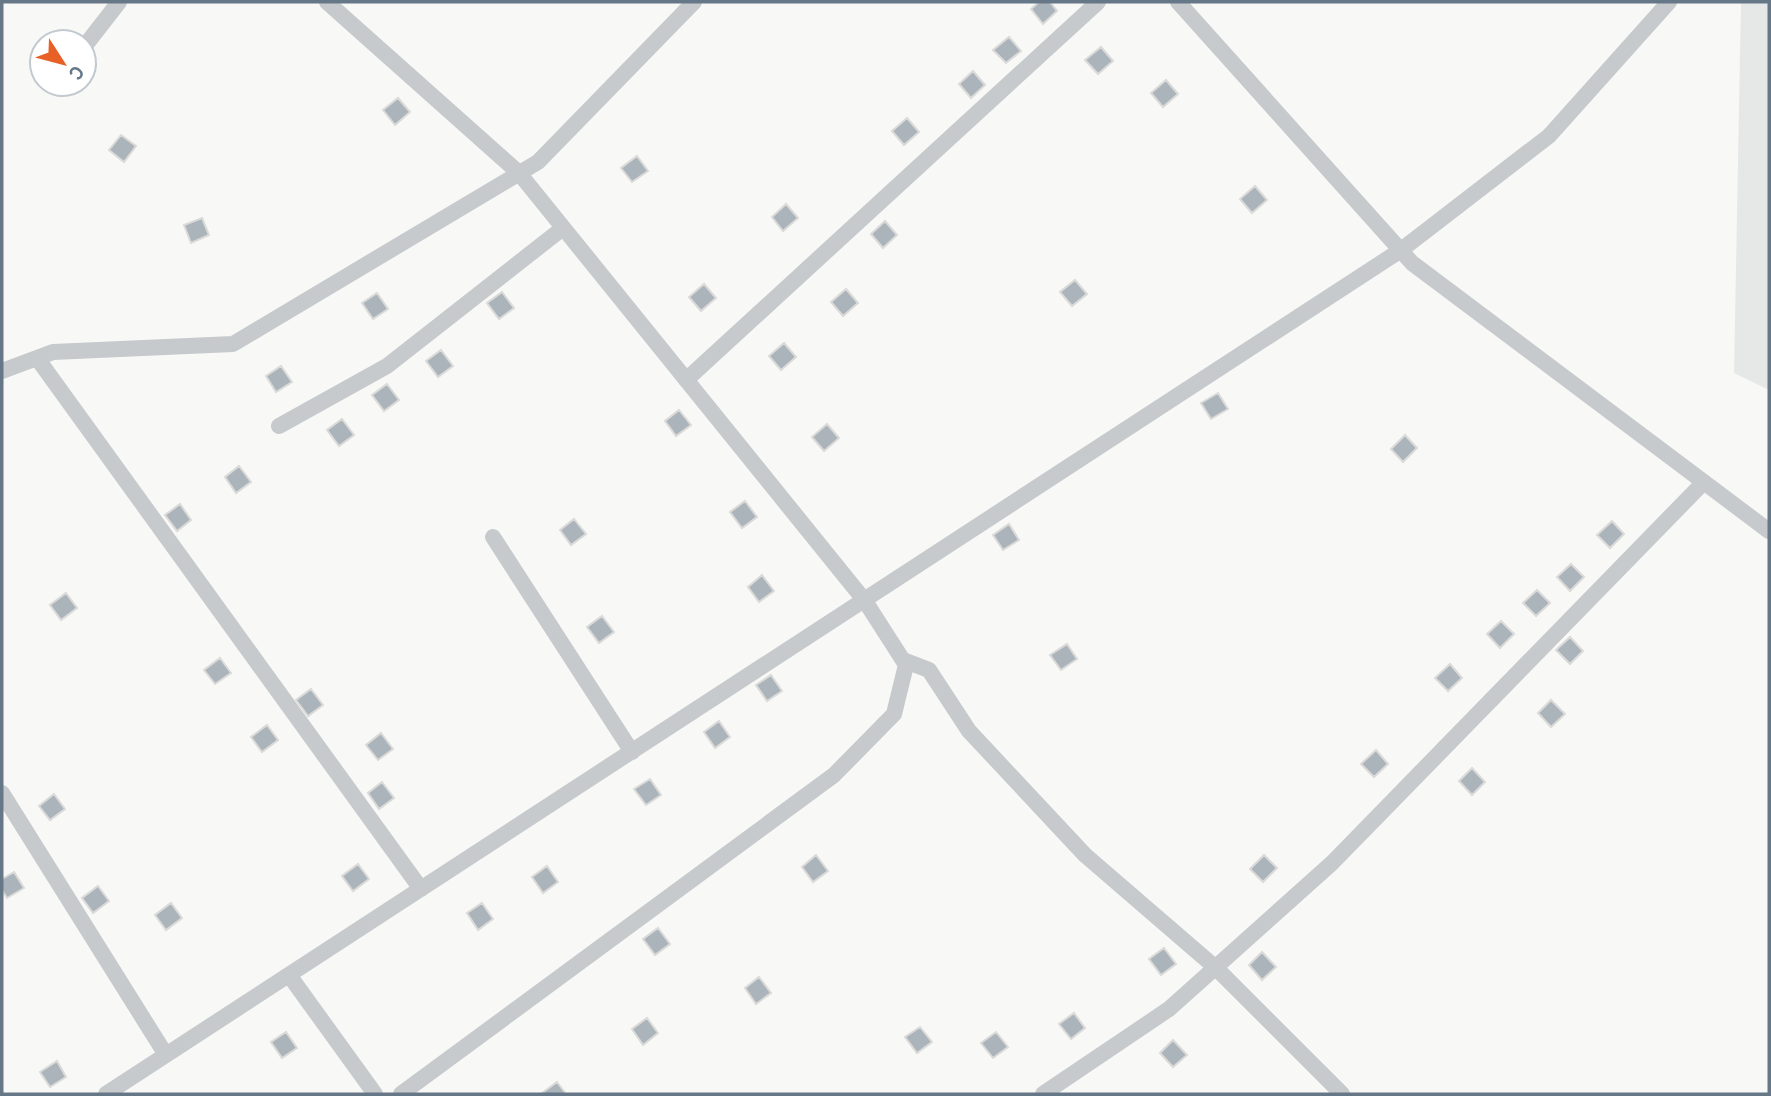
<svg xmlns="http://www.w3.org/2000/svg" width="1771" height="1096" font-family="Overpass,sans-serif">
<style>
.built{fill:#e6e7e7}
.building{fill:#acb4bb;stroke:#dadad8;stroke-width:2}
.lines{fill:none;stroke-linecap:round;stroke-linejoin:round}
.service{stroke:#c6cacd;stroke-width:16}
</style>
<rect width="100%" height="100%" fill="#f8f8f6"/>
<path class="built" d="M1741 2H1769V390L1734 373Z"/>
<path class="building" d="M1039 2H1050L1057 11 1043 24 1031 9Z
M1009 37 1021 51 1006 63 993 50Z
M1101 47 1113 61 1098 74 1085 60Z
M973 71 985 85 971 98 959 84Z
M1166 80 1178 94 1163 107 1151 93Z
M398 98 410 112 395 125 383 110Z
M907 118 919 132 904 145 892 131Z
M121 135 136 146 124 162 109 150Z
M637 156 648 171 632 182 621 168Z
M1255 186 1267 200 1252 213 1240 199Z
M786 204 798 218 783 231 772 217Z
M202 218 209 235 191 243 184 225Z
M885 221 897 235 883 248 871 234Z
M1075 280 1087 294 1072 306 1060 292Z
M704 284 716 298 701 311 689 297Z
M846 289 858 303 843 316 831 302Z
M502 292 514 308 499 319 487 303Z
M377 293 388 309 373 319 362 303Z
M784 343 796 357 781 370 769 356Z
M441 350 453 366 438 377 426 361Z
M281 366 292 382 276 392 266 376Z
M387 384 399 400 384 411 372 395Z
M1218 393 1228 409 1211 419 1201 403Z
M679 410 691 425 676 436 665 421Z
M342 419 354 435 339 446 327 430Z
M827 424 839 438 824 451 812 437Z
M1405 435 1417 448 1403 462 1391 449Z
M239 466 251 482 236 493 225 477Z
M745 501 757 517 742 528 730 512Z
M180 504 191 520 177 531 165 515Z
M574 519 586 534 571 545 560 530Z
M1612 521 1624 534 1610 548 1597 535Z
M1009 524 1019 540 1003 550 993 535Z
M1571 564 1584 577 1570 591 1557 577Z
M762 575 774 591 759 602 748 587Z
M1537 590 1550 603 1536 616 1523 603Z
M66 593 77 608 61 620 50 605Z
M602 616 614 632 599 643 587 627Z
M1501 621 1514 634 1500 648 1487 634Z
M1570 637 1583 651 1570 664 1556 650Z
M1067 644 1077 659 1061 670 1050 655Z
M220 658 231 673 215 684 204 670Z
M1450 664 1462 678 1448 691 1435 678Z
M771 675 782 691 767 701 756 685Z
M311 689 323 705 308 716 296 700Z
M1551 700 1565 714 1551 727 1538 713Z
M719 721 730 737 715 748 704 732Z
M267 725 278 740 262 752 251 737Z
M381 733 393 749 378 760 366 745Z
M1376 750 1388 764 1374 777 1361 764Z
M1472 768 1485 782 1472 795 1459 781Z
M650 779 661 795 646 805 634 789Z
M382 782 394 798 379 809 368 793Z
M54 794 65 809 50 820 39 806Z
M816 855 828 871 813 882 802 867Z
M1264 855 1277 868 1263 882 1250 869Z
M358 864 369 879 353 891 342 876Z
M547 866 558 882 543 893 532 877Z
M14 872 24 888 7 898 2 890V879Z
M98 886 109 901 93 913 82 898Z
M171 903 182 918 166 930 155 915Z
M482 903 493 919 478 930 467 913Z
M658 928 670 944 655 955 643 939Z
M1164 948 1176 964 1161 975 1149 959Z
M1262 952 1276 967 1262 980 1249 965Z
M759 977 771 993 756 1004 745 988Z
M1074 1013 1085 1028 1071 1039 1059 1024Z
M647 1018 658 1033 643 1045 632 1029Z
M920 1027 932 1042 917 1053 905 1037Z
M286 1032 297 1048 282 1058 271 1042Z
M996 1032 1008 1047 993 1058 981 1043Z
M1173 1040 1187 1055 1173 1067 1160 1053Z
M57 1061 66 1077 50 1087 40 1072Z
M557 1082 566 1094H543L542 1093Z"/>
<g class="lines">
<path class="service" d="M327 2 519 173 865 601 906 665 894 714 834 775 401 1094
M1178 2 1412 263 1769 531
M84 47 119 2
M54 85 55 84
M37 358 421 889
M2 371 53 352 233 344 538 162 694 2
M686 380 1098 2
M279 426 387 366 563 228
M493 537 632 752
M903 660 929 670 969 731 1085 855 1216 968 1342 1094
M2 793 166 1055
M289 975 375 1094
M106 1094 1401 250 1549 136 1669 2
M1043 1094 1169 1009 1332 863 1704 482"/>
</g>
<rect width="1771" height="1096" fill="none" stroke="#667788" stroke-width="7"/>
<g transform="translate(63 63) rotate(126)"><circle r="33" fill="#ffffff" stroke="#c2c9cf" stroke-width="2"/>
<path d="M0-5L12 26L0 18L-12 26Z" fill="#e86026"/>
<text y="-10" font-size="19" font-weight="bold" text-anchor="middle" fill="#667788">С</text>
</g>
</svg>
